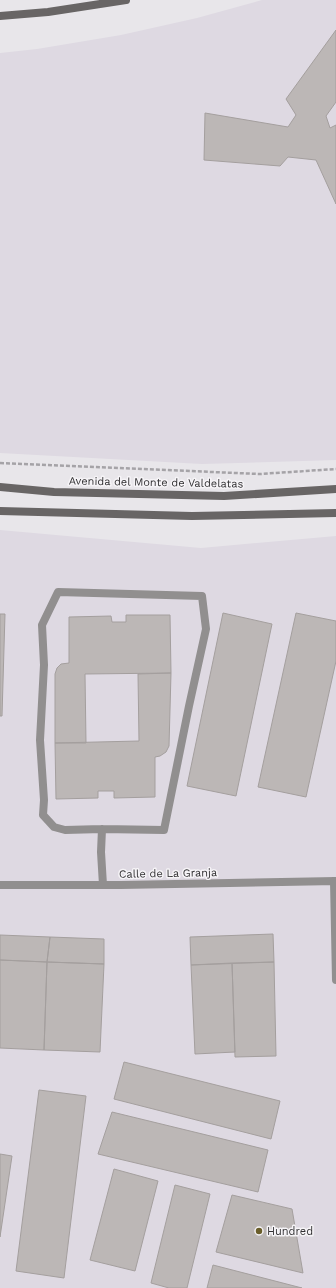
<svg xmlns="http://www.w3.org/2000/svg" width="336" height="1288" font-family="'Work Sans',sans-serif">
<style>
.built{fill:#ded9e2}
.building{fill:#bcb7b6;stroke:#a49f9e}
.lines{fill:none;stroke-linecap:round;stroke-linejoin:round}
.path{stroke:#a5a3a7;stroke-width:2.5;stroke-dasharray:4 2;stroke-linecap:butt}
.lane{stroke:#918f8f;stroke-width:8}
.street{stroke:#918f8f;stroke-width:8}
.secondary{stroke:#686565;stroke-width:8}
.poi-dot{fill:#6a5e2b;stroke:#f6f4f7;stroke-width:1.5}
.labels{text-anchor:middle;stroke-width:3;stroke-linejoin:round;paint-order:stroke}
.street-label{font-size:11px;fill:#313032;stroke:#f6f4f7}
.poi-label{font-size:11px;fill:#313032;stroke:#f6f4f7;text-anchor:start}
</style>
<rect width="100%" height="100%" fill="#e8e6ea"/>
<path class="built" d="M262 0H336V460L202 464 0 453V53L37 49 121 35 197 18Z
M0 530 201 548 336 536V1288H0Z"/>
<path class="building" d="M336 30V102L326 116 330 128 336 125V204L316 160 288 157 280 166 204 160 205 113 288 127 296 115 286 99Z
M223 613 272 624 236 796 187 786Z
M296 613 336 621V661L306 797 258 787Z
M0 614H5L2 716H0Z
M126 615H170L171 673 85 674 86 743H55V674L57 668 61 664 69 663V617L111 616 112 622H126Z
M171 673 169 746 166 752 160 756 155 757V797L114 798V791H98V798L56 799 55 743 139 741 138 674Z
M273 934 274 962 191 965 190 937Z
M0 935 50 937 47 962 0 960Z
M50 937 104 939V964L47 962Z
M0 960 47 962 44 1050 0 1048Z
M47 962 104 964 100 1052 44 1050Z
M274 962 276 1056 235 1057 232 963Z
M232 963 235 1052 195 1054 191 965Z
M124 1062 280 1101 271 1139 114 1099Z
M39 1090 86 1096 64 1278 16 1271Z
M112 1112 268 1150 258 1192 98 1154Z
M0 1154 12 1156 0 1237Z
M114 1169 158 1181 135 1271 90 1260Z
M175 1185 210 1194 187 1288H169L151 1283Z
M232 1195 292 1209 303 1273 216 1252Z
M213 1265 302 1288H207Z"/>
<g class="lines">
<path class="path" d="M0 463 260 474 336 469"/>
<path class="lane" d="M58 592 202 596 206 629 189 706 164 830 102 829 65 830 54 827 43 815 44 800 40 740 44 665 42 625Z
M102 829 101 852 103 885"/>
<path class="street" d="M334 881 336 980
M0 885H121L336 881"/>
<path class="secondary" d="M0 16 48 12 126 0
M0 487 54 492 224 496 336 489
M0 511 192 516 336 513"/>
</g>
<circle class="poi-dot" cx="259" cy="1231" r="4"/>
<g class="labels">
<g class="street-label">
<text transform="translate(156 482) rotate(1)" y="4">Avenida del Monte de Valdelatas</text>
<text transform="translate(168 873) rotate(-1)" y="4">Calle de La Granja</text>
</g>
<g class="poi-label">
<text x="267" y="1235">Hundred</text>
</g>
</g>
</svg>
